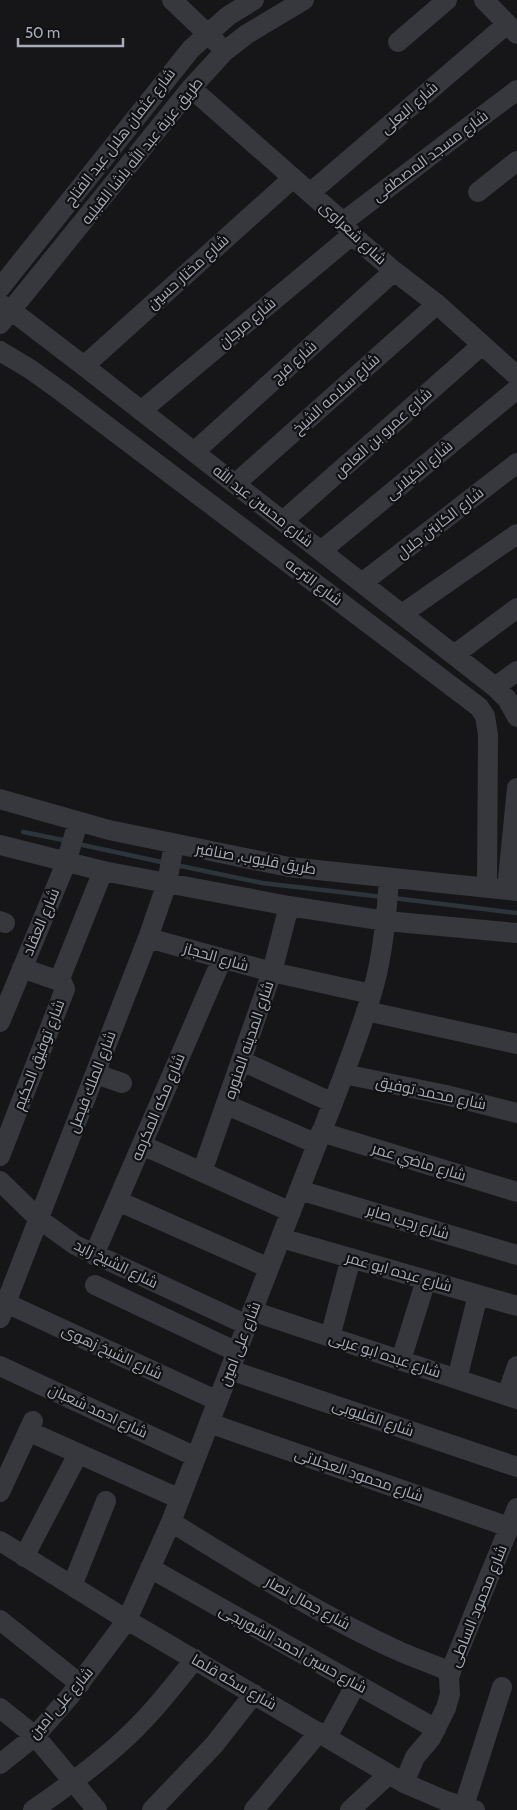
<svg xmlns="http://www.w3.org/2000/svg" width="517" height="1810" font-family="Cabin,Cairo,sans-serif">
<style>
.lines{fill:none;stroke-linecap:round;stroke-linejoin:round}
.stream{stroke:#2c353c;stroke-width:4.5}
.minor{stroke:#37383d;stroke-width:20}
.labels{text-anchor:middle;stroke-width:4.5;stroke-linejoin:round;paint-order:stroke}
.street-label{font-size:15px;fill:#a8adb8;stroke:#111113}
</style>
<rect width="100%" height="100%" fill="#161618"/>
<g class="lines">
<path class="stream" d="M23 832 68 841
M78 844 166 863
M176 865 262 883 383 897
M393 898 517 913"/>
<path class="minor" d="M172 0 216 42
M484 0 517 34
M398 42 447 0
M191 88 343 222 352 235 394 271 437 304 517 376
M478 192 517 161
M310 193 507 24
M343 222 517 90
M0 288 191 49 228 16 254 0
M0 304 12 311 84 366 495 687 507 699 517 717
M0 324 191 88 225 51 247 34 304 0
M0 351 30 369 62 392 479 707 485 716 488 735 487 887
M84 366 293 178
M141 411 352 235
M194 452 394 271
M235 484 437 304
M283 521 482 345
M321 551 517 389
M362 583 517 463
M402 614 517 534
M454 655 517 608
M495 687 517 671
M0 799 109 830 289 867 517 891
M0 845 103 871 289 906 386 921 517 933
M507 889 517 788
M0 921 5 923
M148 938 272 972 371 994
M59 981 103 871
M366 1011 517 1044
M0 1022 66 863 78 822
M242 1061 333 1103
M96 1074 122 1083
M344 1074 446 1095 517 1113
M227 1105 317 1144
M321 1132 517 1192
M142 1145 291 1212
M0 1156 65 989 62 982 22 968
M202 1172 272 972 289 906
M0 1181 39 1219 75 1245 247 1325
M299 1190 517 1255
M118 1201 269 1268
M281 1238 517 1306
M94 1255 222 959
M95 1285 237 1352
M6 1303 218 1401
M252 1311 517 1399
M0 1318 148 938 167 883 174 844
M330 1337 351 1258
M401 1360 426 1280
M0 1366 196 1457
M230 1370 517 1467
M457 1379 478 1295
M507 1395 517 1366
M209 1423 509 1527
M28 1431 180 1499
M0 1492 33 1421
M171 1522C246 1568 321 1616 401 1652 417 1659 435 1665 451 1672
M0 1541 127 1620 404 1783 446 1801 475 1810
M24 1557 78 1454
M150 1568 436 1729
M72 1586 106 1501
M0 1620 80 1684
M0 1708 35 1736 97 1810
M327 1737 356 1684
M0 1764 35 1736 70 1696 127 1620 171 1522 344 1074C356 1041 369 1008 377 974 384 942 387 911 389 878
M404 1783 415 1757 431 1738 446 1708 450 1694 449 1678 453 1665 517 1508
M464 1806 502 1687
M33 1810C62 1790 91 1769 118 1745 147 1720 171 1689 195 1659
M152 1810 214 1745 254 1694
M254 1810 319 1732
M350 1810 389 1774"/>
</g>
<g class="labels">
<g class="street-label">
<text transform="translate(409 108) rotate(-41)" y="5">شارع البعلى</text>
<text transform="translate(120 137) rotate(-52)" y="5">شارع عثمان هلال عبد الفتاح</text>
<text transform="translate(142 151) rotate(-51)" y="5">طريق عزبة عبد الله باشا القبليه</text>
<text transform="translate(430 156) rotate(-37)" y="5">شارع مسجد المصطفى</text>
<text transform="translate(353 233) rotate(43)" y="5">شارع شعراوى</text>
<text transform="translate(188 272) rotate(-42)" y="5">شارع مختار حسين</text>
<text transform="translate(247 323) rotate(-40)" y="5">شارع مرجان</text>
<text transform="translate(294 362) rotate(-42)" y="5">شارع فرج</text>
<text transform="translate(336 394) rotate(-42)" y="5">شارع سلامه الشيخ</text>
<text transform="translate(383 433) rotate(-42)" y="5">شارع عمرو بن العاص</text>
<text transform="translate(419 470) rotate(-40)" y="5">شارع الكيلانى</text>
<text transform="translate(263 506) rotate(38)" y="5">شارع محسن عبد الله</text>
<text transform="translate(440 523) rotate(-38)" y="5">شارع الكابتن جلال</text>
<text transform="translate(314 582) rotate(37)" y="5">شارع الترعه</text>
<text transform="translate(256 859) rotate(10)" y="5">طريق قليوب, صنافير</text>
<text transform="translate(41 922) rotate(-67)" y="5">شارع العقاد</text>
<text transform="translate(216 957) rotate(16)" y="5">شارع الحجاز</text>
<text transform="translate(249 1040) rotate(-71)" y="5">شارع المدينه المنوره</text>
<text transform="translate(39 1055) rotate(-69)" y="5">شارع توفيق الحكيم</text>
<text transform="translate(92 1082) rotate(-69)" y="5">شارع الملك فيصل</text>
<text transform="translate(431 1093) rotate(12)" y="5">شارع محمد توفيق</text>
<text transform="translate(158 1107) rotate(-67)" y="5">شارع مكه المكرمه</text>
<text transform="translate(419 1162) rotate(17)" y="5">شارع ماضي عمر</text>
<text transform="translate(408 1222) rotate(17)" y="5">شارع رجب صابر</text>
<text transform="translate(116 1264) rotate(26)" y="5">شارع الشيخ زايد</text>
<text transform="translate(399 1272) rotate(16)" y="5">شارع عبده ابو عمر</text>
<text transform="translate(240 1344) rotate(-69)" y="5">شارع على امين</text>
<text transform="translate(112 1352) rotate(25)" y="5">شارع الشيخ زهوى</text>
<text transform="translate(385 1355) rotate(18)" y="5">شارع عبده ابو عربى</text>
<text transform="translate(98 1411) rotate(25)" y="5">شارع احمد شعبان</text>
<text transform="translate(373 1418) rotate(19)" y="5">شارع القليوبى</text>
<text transform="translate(359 1475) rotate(19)" y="5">شارع محمود العجلاتى</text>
<text transform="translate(308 1603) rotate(29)" y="5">شارع جمال نصار</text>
<text transform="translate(478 1606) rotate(-68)" y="5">شارع محمود الساطى</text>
<text transform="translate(293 1649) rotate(29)" y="5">شارع حسين احمد الشوربجى</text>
<text transform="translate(234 1682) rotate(30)" y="5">شارع سكه قلما</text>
<text transform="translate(61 1703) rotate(-49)" y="5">شارع على امين</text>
</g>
</g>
<path d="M18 38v8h105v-8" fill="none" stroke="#a8adb8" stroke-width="2.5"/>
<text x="25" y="38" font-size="15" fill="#a8adb8" stroke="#111113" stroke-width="4" paint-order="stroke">50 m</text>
</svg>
